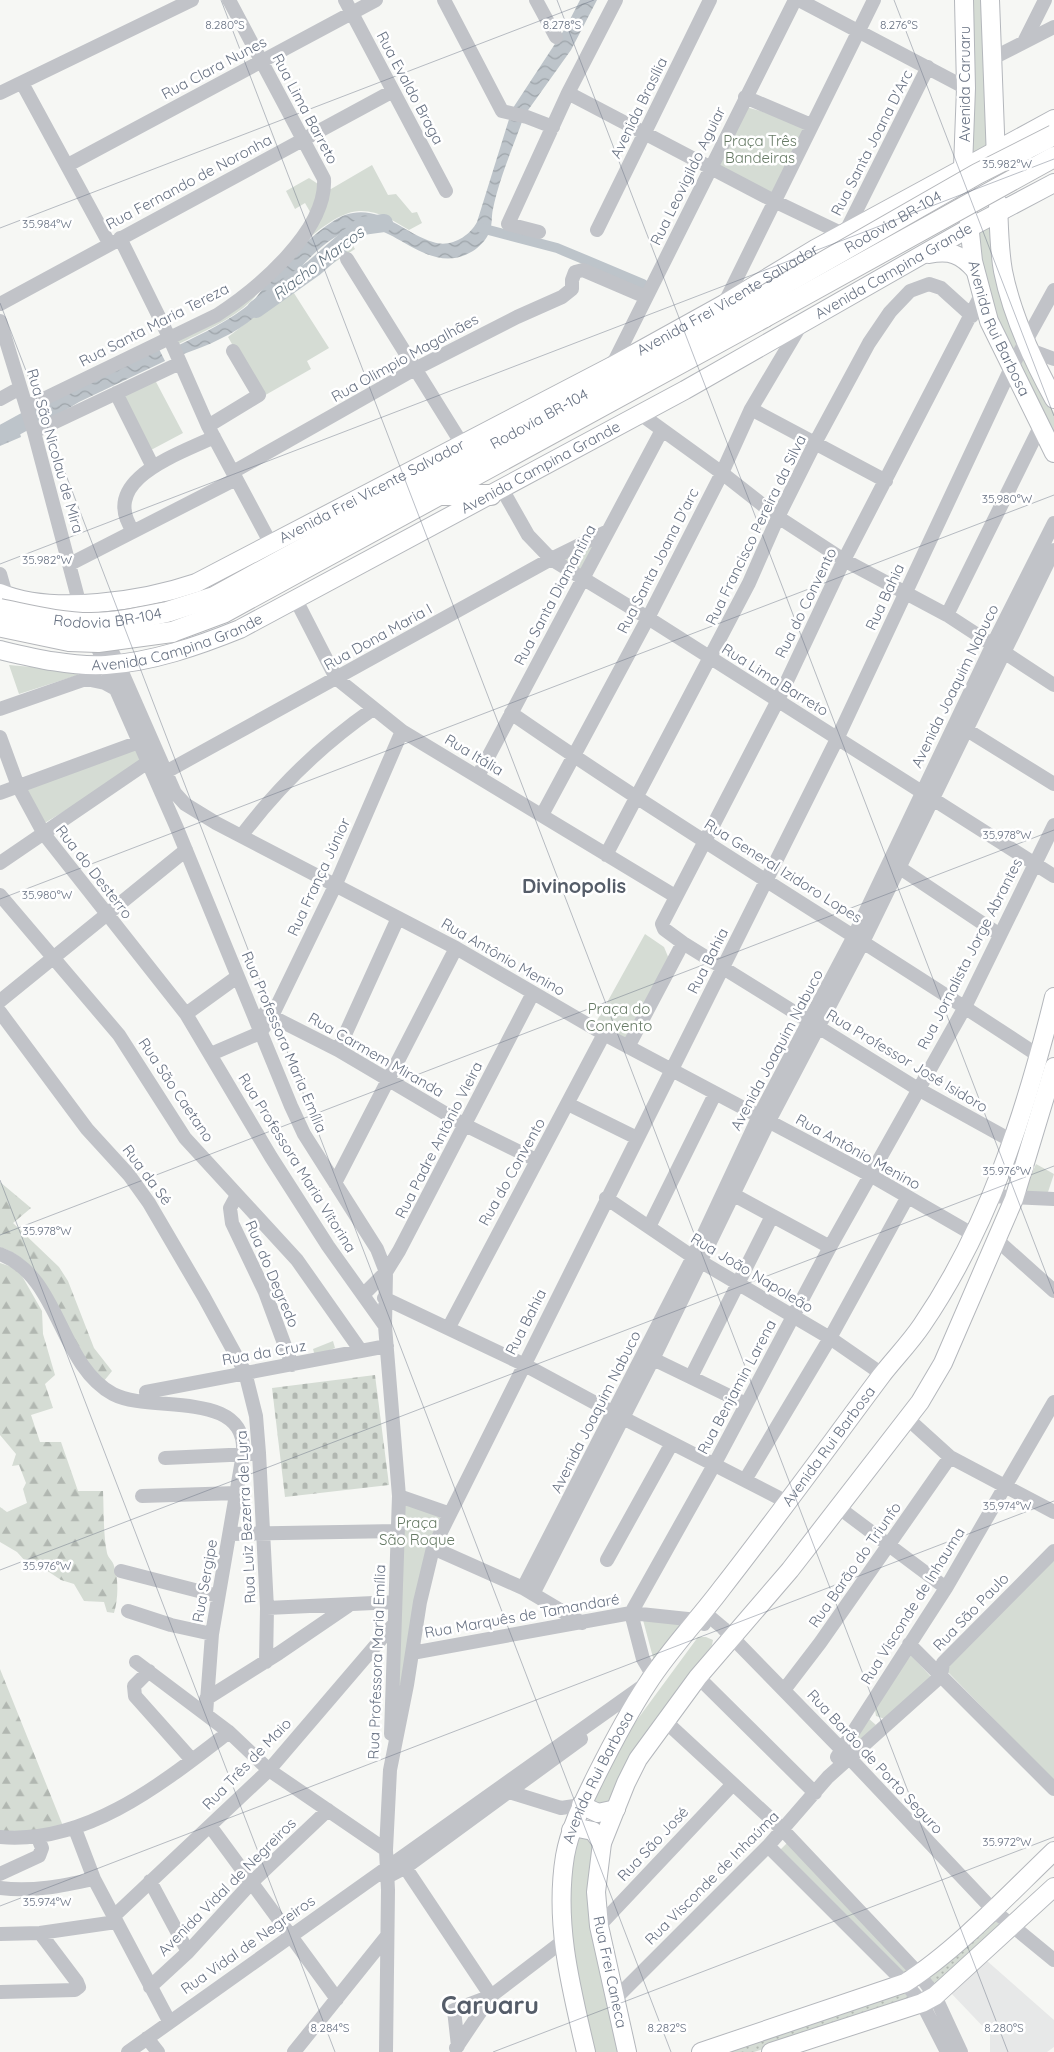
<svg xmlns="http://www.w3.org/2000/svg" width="1054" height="2052" font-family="Quicksand,sans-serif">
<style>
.built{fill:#e7e8e8}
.green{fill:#d5dcd4}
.forest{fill:url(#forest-firs)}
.cemetery{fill:url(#cemetery-stones)}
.garden{fill:url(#garden-dots)}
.water{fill:url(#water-waves)}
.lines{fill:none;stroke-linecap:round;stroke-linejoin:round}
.canal{stroke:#bdc4ca;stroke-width:10}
.river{stroke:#bdc4ca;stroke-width:18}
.major-casing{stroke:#b4b7bc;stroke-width:20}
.highway-casing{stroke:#b4b6ba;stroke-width:22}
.minor{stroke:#c1c3c8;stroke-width:14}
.major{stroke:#fff;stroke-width:18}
.highway{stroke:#fff;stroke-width:20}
.highway-bridge-casing{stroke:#b4b6ba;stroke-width:22;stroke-linecap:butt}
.highway-bridge{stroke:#fff;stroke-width:20}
.ticks{fill:none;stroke:#687283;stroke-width:1;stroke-opacity:0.45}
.labels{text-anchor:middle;stroke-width:5;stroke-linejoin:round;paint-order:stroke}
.street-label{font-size:15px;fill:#687283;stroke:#fff}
.park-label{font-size:15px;fill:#677b66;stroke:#fff}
.water-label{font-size:16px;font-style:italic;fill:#63737f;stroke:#fff}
.district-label{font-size:20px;font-weight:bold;fill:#555d69;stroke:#fff}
.town-label{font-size:25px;font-weight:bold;fill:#555d69;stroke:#fff}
.ticks-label{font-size:12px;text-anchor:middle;fill:#687283;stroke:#fff;stroke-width:5;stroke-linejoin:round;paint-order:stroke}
</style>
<defs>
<pattern id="forest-firs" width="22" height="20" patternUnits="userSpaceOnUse" patternTransform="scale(1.25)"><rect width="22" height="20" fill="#d5dcd4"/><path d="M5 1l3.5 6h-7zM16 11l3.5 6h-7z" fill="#b1b7b1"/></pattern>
<pattern id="cemetery-stones" width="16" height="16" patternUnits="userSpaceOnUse" patternTransform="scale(1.25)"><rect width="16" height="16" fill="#d5dcd4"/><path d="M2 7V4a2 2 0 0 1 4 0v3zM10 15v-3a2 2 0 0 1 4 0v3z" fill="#b1b7b1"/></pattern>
<pattern id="garden-dots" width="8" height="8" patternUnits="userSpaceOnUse" patternTransform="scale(1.25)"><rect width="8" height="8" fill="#d5dcd4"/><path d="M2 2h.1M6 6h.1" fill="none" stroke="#b1b7b1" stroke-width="1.8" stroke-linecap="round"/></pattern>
<pattern id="water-waves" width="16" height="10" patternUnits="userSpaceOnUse" patternTransform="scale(1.25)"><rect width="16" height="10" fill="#bdc4ca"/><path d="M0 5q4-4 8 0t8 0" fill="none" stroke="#9da4a9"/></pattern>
</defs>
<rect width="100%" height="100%" fill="#f6f7f4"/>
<path class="built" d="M986 1960 1054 2020V2047L1047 2052H990V2034L950 1992Z"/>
<path class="green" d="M966 0H985L992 149 967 162Z
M746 107 807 124 777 198 714 163Z
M372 165 388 195 396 194 412 213 417 212 422 223 409 230C394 221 378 210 359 211 331 212 290 255 271 276 264 283 259 293 252 300 231 321 202 332 177 345L175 341 222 318 317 224 305 203 295 209 286 191 309 178 321 186 331 189Z
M991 219C997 264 1001 307 1020 349L1010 363 971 230Z
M345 233 355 249 292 290 329 348 307 361 311 369 262 397 228 337 268 306 286 282 331 242Z
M1023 354 1054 413V449L1013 368Z
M155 380 183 433 151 450 122 396Z
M601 541 583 574 559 560Z
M9 665 77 671 78 675 19 694Z
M135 746 143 764 43 824 23 788Z
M645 934 664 947 669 959 625 1042 594 1026Z
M1036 1164 1054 1174 1047 1195 1021 1199Z
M333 1341 335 1348 315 1356 313 1349Z
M406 1505 437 1514 441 1518 400 1718 394 1634 400 1510Z
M1054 1555V1781L944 1668Z
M643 1620 680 1624 655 1665Z
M698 1637H706L713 1640 712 1645 602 1810 589 1798 623 1739Z
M911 1655 933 1679 888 1720 876 1716 874 1704Z
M868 1718 876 1725 856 1744 853 1741Z
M583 1837 589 1839 593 1847 623 2052H591L566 1923 574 1841Z
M788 1842 915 1973 905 1979 778 1852Z"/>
<path class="forest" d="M0 1182 31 1208 13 1223 59 1267 68 1281 94 1348 112 1371 104 1381C98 1375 91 1369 86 1362 60 1325 48 1262 0 1247Z
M0 1263 18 1269 42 1311 43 1334 55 1375 45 1384 53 1408 31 1415 40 1442H61L78 1491H103C104 1511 103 1533 107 1553 108 1558 113 1561 114 1566 119 1580 118 1600 114 1613L107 1612 104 1602 84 1601 74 1584 61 1580 40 1566 26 1562 17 1552 0 1542V1507L7 1512 27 1503 23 1489 26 1483 19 1465 12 1466 16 1454 0 1435Z
M0 1669 63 1826 0 1837Z"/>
<path class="cemetery" d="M375 1375 389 1485 285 1497 272 1388Z"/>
<path class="garden" d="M993 1917 1002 1928 934 1990 927 1974Z
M905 1987 916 1999 754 2052H714Z"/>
<path class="water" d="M580 0H597L571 50 526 113 511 111 566 27Z
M510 116 523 119C513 147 499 179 493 209 491 217 493 227 488 235 485 241 479 247 473 251 428 279 392 219 356 228 320 237 292 279 268 304 245 330 213 344 181 355L177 346C203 333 230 321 252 302 259 295 264 286 270 278 285 261 325 222 345 215 379 203 403 233 433 242 450 248 469 237 477 222Z
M158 347 165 361 79 402 36 428 30 410Z
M16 420 21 437 0 446V428Z"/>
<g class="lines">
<path class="canal" d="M481 228 557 248 643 284"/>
<path class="river" d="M256 309 314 268 362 226 384 223
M0 435 44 411"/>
<defs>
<g id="major">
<path id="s1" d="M964 0 966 88 963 167 973 261 989 321 1054 453"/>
<path d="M990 0 996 159"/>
<path d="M998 203C999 226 999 249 1003 271 1012 316 1032 359 1054 399"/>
<path d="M929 254C950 250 961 254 975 270"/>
<path id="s2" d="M0 593C53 615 143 601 196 583L612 366 724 304 815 249 1054 119"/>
<path id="s3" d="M0 650C34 658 71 667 106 665 152 662 198 646 240 629L685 390 969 228 1054 183"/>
<path d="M581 1805 598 1813 616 1809"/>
<path d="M571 1830 578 1828 593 1831 602 1843"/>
<path id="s4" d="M586 2052C571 1988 554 1923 565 1856 570 1828 583 1803 595 1778 611 1746 628 1713 648 1683 669 1650 698 1620 722 1588 776 1519 828 1447 881 1376 894 1359 910 1343 922 1325 989 1227 1026 1111 1054 997"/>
<path d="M627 2052 599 1926 596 1892 602 1843 626 1783 638 1759 698 1677 790 1570 920 1402 943 1363 1014 1199 1054 1067"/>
<path d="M701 2052 905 1983C957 1950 1009 1894 1054 1851"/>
<path d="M771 2052 922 2003 935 1996 1054 1887"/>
</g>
<g id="highway">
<path d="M440 495H491"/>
<path id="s5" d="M167 612 214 597 755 301"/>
<path d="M172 632 223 613 765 317"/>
</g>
</defs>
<use href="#major" class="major-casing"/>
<use href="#highway" class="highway-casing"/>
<path class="minor" d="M345 0 446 191
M444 0 502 111 527 117 553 127
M536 0 556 37
M799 0 966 88
M1025 40 1045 0
M993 58 1054 27
M22 83 109 243
M0 93 192 0
M568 93 774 201 843 234
M745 97 811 125
M68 165 376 0
M597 230 710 0
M539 232 508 224 568 93 616 0
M845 233 928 67
M120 238 169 337 208 426 271 544
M347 259 462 444
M981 295 844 560 778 700 662 924 664 929 683 943 918 1089 1012 1141
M0 304 393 91
M724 304 874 0
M0 321 34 432 82 613
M1030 350 1054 359
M612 366 795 0
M116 393 153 467
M0 399 20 388
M27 407 217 315C257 289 327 231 324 179L229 0
M751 409 886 481
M639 413 722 473 778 517 844 560 947 615 1054 685
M208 426 259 395 233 351
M34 432 180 363
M233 472 415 369 517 317 562 297 572 289V280L575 272 583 270 646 297
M502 489 528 535 551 559 648 618 1054 876
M133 531C98 479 180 454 214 437
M70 564 236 479
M0 574 6 595
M296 600 336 678 402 731 675 896
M947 615 1040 427
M92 635 176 826 291 1106 304 1134 377 1249 386 1272 385 1326 399 1496 391 1734
M103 635 118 663 175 793 185 804 216 823 456 948 604 1034 870 1175 974 1235
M0 709 86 679 105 683 116 689
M511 713C683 832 864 940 1039 1056
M967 730 1054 784
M0 737 18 786 44 834 186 1014 271 1157 328 1246 385 1326
M164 773 551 559 608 531
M478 776 662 430
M0 793 139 742
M542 815 648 618 722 473 751 409 802 323
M242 835C279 786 321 745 373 709
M606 855 749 583 778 517 815 443 869 343 890 312 910 291 929 284 941 288 972 316
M0 863 148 762
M900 868 1000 935
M0 895 119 1035 185 1138 297 1260 361 1351
M0 1001 186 850
M0 1012 87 1129 129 1175 149 1203 204 1297 245 1372 256 1416 259 1453 267 1608 266 1662
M265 1013 338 1050 465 1125 536 1160
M186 1014 237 977
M628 1047 683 943
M338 1050 398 918
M211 1054 260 1033 272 1016 335 886 402 731
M568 1104 637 1138
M335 1183 456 948
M237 1195 230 1208 232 1223 265 1292 292 1365
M734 1195 830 1247
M990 1196 1054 1199
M606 1198 693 1257 830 1338 882 1374
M649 1227 715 1094
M997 1240 1054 1291
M0 1254C60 1276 59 1365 113 1394 151 1414 248 1388 243 1454L212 1634 206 1714
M363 1295 386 1272 399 1251 533 993
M384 1298 523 1364 623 1418 789 1503
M449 1327 604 1034
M653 1359 746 1404
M691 1377 772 1216
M146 1392 387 1346
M908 1419 950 1457 1054 1512
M165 1458 251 1454
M745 1480 830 1338 907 1198
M142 1496 237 1493
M399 1496 448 1513
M838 1507 946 1588
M230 1534 397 1531
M433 1548 523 1588 582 1623
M607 1560 672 1443
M121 1571 218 1596
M523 1588 693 1257 759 1116 854 936 993 644 1054 523
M533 1594 653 1359 769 1121 863 942 1054 550
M267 1608 395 1602
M128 1611 171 1625 212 1634
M704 1612 723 1628 841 1749 993 1910 1054 1960
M631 1613 714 1465 830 1247 965 1007 1054 825
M631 1613 643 1659 653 1676
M909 1644 1054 1789
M412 1653 631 1613 697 1620 704 1624
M136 1662 229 1732 269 1770 386 1850
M149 1671 134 1686 135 1696 192 1760
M698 1677 815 1793
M784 1690 820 1643 950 1457
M206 1699 279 1653 348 1606
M665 1721 783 1830 919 1974 935 1996 961 2052
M837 1757 946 1588 1054 1402
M503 1790 561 1808 581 1805
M210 1826 337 1999
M75 1829 94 1879 169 2021
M0 1837C87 1845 164 1782 229 1732
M768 1846 905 1983 922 2003 947 2052
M401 1861 491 1996 454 2010 458 2046
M0 1874 39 1856 42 1848 38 1838
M387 1877 406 1867 581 1739
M150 1881 188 1952
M0 1888C33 1892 62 1886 94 1879
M113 1917 269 1770 394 1624
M599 1926 732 1785
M0 1934 40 1933 116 1922
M150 1987 188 1952 252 1882 328 1810
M0 1992 75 1990 79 1987 77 1982 40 1933
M615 1999 768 1846 828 1777 941 1676 943 1663 1054 1551
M147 2038 158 2052
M456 2048 491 1996 563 1941
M128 2052 647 1683
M294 2052 387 1936
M386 2052 388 1890 386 1850 390 1770 407 1685 420 1602 433 1548 837 739 1011 368 1054 290"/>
<use href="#major" class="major"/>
<use href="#highway" class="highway"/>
<defs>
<g id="highway-bridge">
<path id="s6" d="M755 301 977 174 1054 135"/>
<path d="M765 317 1054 157"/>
<path id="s7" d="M0 609C30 615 60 623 91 623 116 623 142 617 167 612"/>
<path d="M2 627 69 641 98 642 172 632"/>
</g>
</defs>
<use href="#highway-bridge" class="highway-bridge-casing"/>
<use href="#highway-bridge" class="highway-bridge"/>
</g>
<path class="ticks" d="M221 0 1008 2052M557 0 1054 1294M894 0 1054 416M0 228 594 0M0 303 671 2052M0 564 1054 159M0 899 1054 495M0 1180 335 2052M0 1235 1054 830M0 1570 1054 1166M0 1906 1054 1501M493 2052 1054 1837"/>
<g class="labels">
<g class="street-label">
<text transform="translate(214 68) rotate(-28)" y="5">Rua Clara Nunes</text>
<text transform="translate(965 84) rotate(-90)" y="5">Avenida Caruaru</text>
<text transform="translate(410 88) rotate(62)" y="5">Rua Evaldo Braga</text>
<text transform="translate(639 108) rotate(-64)" y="5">Avenida Brasília</text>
<text transform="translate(305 109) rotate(62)" y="5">Rua Lima Barreto</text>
<text transform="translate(872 143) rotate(-63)" y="5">Rua Santa Joana D'Arc</text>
<text transform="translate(688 176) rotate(-64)" y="5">Rua Leovigildo Aguiar</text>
<text transform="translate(189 182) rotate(-28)" y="5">Rua Fernando de Noronha</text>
<text dy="5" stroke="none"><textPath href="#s6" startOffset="159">Rodovia BR-104</textPath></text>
<text dy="5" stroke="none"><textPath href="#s3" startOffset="992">Avenida Campina Grande</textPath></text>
<text dy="5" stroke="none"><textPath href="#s2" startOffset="802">Avenida Frei Vicente Salvador</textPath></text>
<text transform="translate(154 325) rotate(-27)" y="5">Rua Santa Maria Tereza</text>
<text dy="5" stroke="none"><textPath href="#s1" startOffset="334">Avenida Rui Barbosa</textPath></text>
<text transform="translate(405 358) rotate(-29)" y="5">Rua Olimpio Magalhães</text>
<text dy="5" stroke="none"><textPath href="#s5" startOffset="420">Rodovia BR-104</textPath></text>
<text transform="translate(55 451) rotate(74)" y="5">Rua São Nicolau de Mira</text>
<text dy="5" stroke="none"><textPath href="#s3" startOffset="588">Avenida Campina Grande</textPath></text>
<text dy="5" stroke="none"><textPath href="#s2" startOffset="398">Avenida Frei Vicente Salvador</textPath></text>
<text transform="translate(756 530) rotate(-64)" y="5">Rua Francisco Pereira da Silva</text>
<text transform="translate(658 561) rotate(-63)" y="5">Rua Santa Joana D'arc</text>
<text transform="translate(555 595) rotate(-62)" y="5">Rua Santa Diamantina</text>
<text transform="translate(885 597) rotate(-65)" y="5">Rua Bahia</text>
<text transform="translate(806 603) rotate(-64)" y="5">Rua do Convento</text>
<text dy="5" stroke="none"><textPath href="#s7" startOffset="109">Rodovia BR-104</textPath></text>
<text transform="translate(378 637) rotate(-29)" y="5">Rua Dona Maria I</text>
<text dy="5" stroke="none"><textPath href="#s3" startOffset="182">Avenida Campina Grande</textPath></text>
<text transform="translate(775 680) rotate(32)" y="5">Rua Lima Barreto</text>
<text transform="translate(955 686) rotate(-64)" y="5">Avenida Joaquim Nabuco</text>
<text transform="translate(474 755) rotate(31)" y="5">Rua Itália</text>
<text transform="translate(783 871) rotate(32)" y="5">Rua General Izidoro Lopes</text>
<text transform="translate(94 872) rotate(52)" y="5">Rua do Desterro</text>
<text transform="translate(319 877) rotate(-65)" y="5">Rua França Júnior</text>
<text transform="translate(970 954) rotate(-63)" y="5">Rua Jornalista Jorge Abrantes</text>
<text transform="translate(503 957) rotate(30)" y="5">Rua Antônio Menino</text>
<text transform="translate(708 961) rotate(-63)" y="5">Rua Bahia</text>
<text transform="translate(284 1042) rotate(67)" y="5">Rua Professora Maria Emília</text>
<text transform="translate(777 1050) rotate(-62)" y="5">Avenida Joaquim Nabuco</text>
<text transform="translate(376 1055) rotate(30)" y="5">Rua Carmem Miranda</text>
<text transform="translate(907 1061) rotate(31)" y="5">Rua Professor José Isidoro</text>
<text transform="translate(176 1090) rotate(56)" y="5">Rua São Caetano</text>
<text transform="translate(439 1140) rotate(-63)" y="5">Rua Padre Antônio Vieira</text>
<text transform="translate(858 1152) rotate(29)" y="5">Rua Antônio Menino</text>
<text transform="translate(297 1163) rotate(58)" y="5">Rua Professora Maria Vitorina</text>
<text transform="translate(512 1172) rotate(-61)" y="5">Rua do Convento</text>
<text transform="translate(147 1175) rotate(53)" y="5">Rua da Sé</text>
<text transform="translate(752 1273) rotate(31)" y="5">Rua João Napoleão</text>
<text transform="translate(272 1274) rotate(67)" y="5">Rua do Degredo</text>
<text transform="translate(526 1322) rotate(-63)" y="5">Rua Bahia</text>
<text transform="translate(264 1353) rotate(-10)" y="5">Rua da Cruz</text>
<text transform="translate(737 1387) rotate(-62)" y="5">Rua Benjamin Larena</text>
<text transform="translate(596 1412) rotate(-63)" y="5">Avenida Joaquim Nabuco</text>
<text dy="5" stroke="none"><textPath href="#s4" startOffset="689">Avenida Rui Barbosa</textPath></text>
<text transform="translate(246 1517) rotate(-93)" y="5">Rua Luiz Bezerra de Lyra</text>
<text transform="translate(855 1565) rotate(-55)" y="5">Rua Barão do Triunfo</text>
<text transform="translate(205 1581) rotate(-80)" y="5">Rua Sergipe</text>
<text transform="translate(913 1606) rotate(-58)" y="5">Rua Visconde de Inhauma</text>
<text transform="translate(971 1612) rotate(-46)" y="5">Rua São Paulo</text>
<text transform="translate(522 1616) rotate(-10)" y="5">Rua Marquês de Tamandaré</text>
<text transform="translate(377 1662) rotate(-88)" y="5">Rua Professora Maria Emília</text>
<text transform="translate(875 1762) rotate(47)" y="5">Rua Barão de Porto Seguro</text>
<text transform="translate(247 1764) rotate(-46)" y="5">Rua Três de Maio</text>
<text dy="5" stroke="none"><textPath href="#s4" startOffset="284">Avenida Rui Barbosa</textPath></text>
<text transform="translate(653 1844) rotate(-47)" y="5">Rua São José</text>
<text transform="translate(712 1878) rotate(-45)" y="5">Rua Visconde de Inhaúma</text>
<text transform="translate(227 1887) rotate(-45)" y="5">Avenida Vidal de Negreiros</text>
<text transform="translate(248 1945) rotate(-35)" y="5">Rua Vidal de Negreiros</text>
<text transform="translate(610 1972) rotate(78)" y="5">Rua Frei Caneca</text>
</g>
<g class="park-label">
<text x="760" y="146">Praça Três<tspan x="760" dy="17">Bandeiras</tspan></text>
<text x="619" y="1014">Praça do<tspan x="619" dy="17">Convento</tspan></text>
<text x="417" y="1528">Praça<tspan x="417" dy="17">São Roque</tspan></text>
</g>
<g class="water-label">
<text transform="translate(318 263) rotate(-37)" y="6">Riacho Marcos</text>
</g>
<g class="district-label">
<text x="574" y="893">Divinopolis</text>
</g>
<g class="town-label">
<text x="490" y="2014">Caruaru</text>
</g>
</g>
<g class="ticks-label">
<text x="225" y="29">8.280°S</text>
<text x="562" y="29">8.278°S</text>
<text x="899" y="29">8.276°S</text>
<text x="1007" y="168">35.982°W</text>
<text x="47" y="228">35.984°W</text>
<text x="1007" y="503">35.980°W</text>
<text x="47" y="564">35.982°W</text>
<text x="1007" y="839">35.978°W</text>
<text x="47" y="899">35.980°W</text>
<text x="1007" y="1175">35.976°W</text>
<text x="47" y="1235">35.978°W</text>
<text x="1007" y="1510">35.974°W</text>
<text x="47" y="1570">35.976°W</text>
<text x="1007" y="1846">35.972°W</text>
<text x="47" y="1906">35.974°W</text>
<text x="330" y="2032">8.284°S</text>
<text x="667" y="2032">8.282°S</text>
<text x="1004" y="2032">8.280°S</text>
</g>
</svg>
